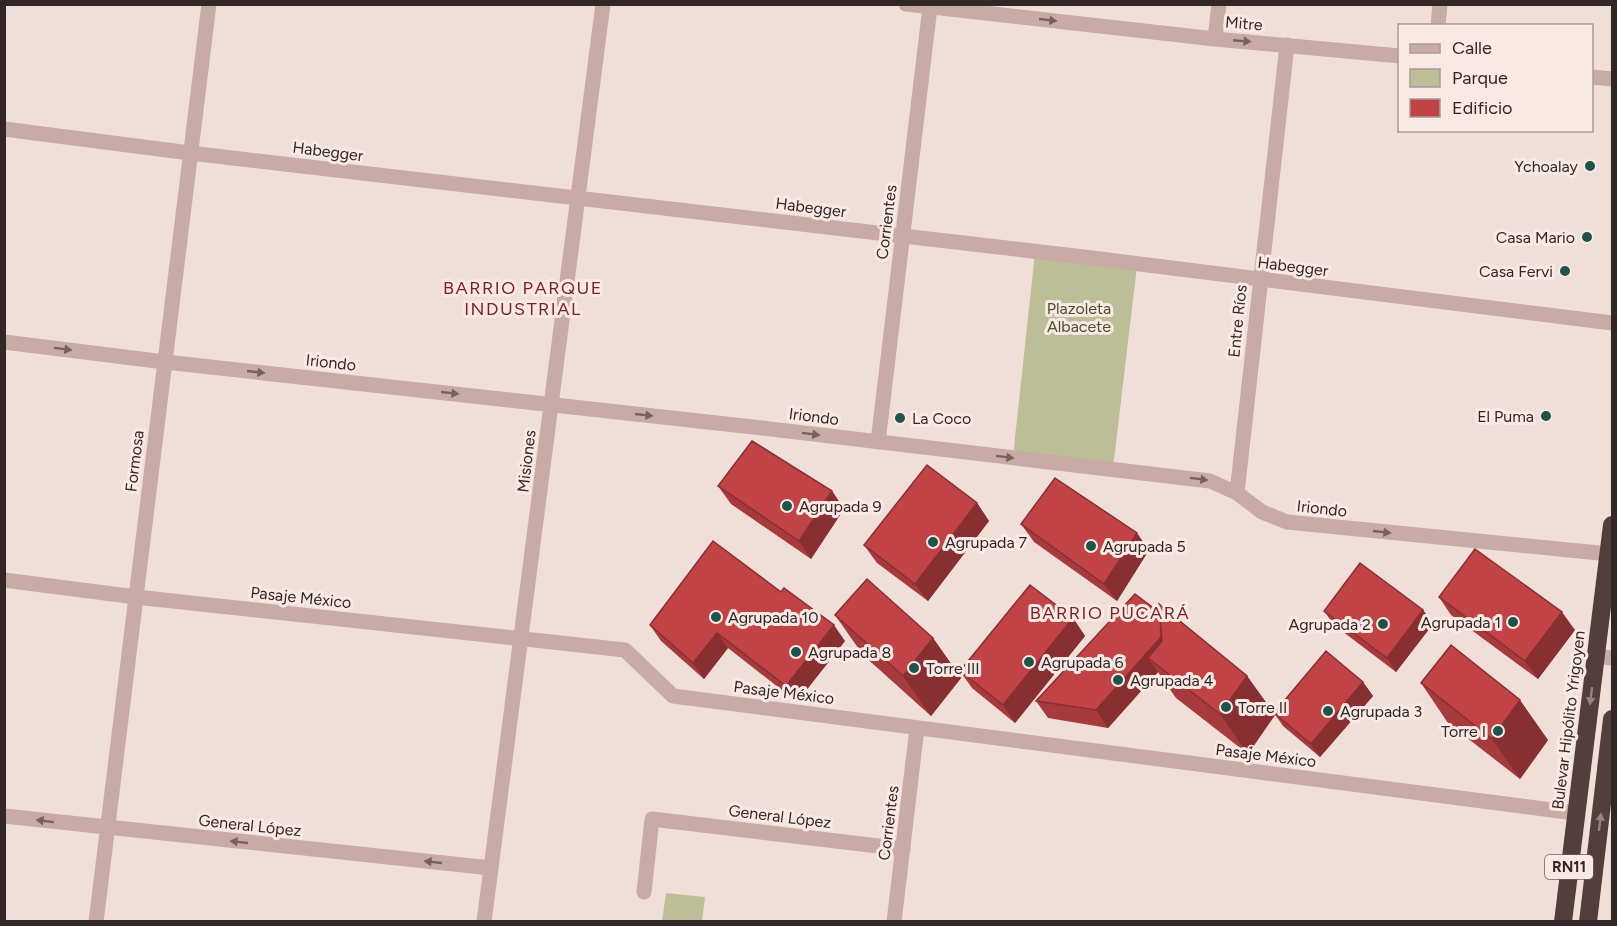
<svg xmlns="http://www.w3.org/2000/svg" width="1617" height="926" font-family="Figtree,sans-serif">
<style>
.green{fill:#bcbe98}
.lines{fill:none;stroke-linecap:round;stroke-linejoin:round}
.street{stroke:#c7aba4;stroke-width:15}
.highway{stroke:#543e3d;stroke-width:18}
.wall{fill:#a73a3c}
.shaded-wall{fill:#882f31}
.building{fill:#c24346;stroke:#882f31;stroke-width:1.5}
.oneway{fill:#76625f}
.oneway2{fill:#968280}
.poi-dot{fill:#1d5348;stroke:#f8e9e4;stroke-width:2}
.labels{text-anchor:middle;stroke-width:6;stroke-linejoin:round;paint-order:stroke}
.shield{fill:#f8e9e4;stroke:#6e605f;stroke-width:1.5}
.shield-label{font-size:15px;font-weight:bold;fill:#332626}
.street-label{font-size:16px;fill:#332626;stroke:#f8e9e4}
.poi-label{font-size:16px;fill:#332626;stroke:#f8e9e4;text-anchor:start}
.park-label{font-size:16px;fill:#4d502a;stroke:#f8e9e4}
.neighbourhood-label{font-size:18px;letter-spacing:1.5px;fill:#7f2124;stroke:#f8e9e4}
</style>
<rect width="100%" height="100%" fill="#f0ded8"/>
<path class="green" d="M1035 253 1137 266 1113 468 1013 456Z
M666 893 705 897 702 921H662Z"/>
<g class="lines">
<path class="street" d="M906 4 1215 39 1400 56
M1438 26 1440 4
M1215 39 1219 4
M1592 77 1612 79
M4 129 190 153 1084 257 1612 323
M4 342 165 362 753 427 1210 481 1237 493 1262 512 1287 522 1609 554
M878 442 930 7
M1237 493 1287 45
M4 580 136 597 625 650 673 696 1575 813
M1596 656 1612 658
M4 816 491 868
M644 892 652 819 903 849
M96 922 209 4
M484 922 603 4
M894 922 917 728"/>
<path class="highway" d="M1563 922 1612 525
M1588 922 1612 719"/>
</g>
<path class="wall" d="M718 486 832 491 844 509 811 559 731 504Z
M977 503 989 521 928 601 877 563 864 545Z
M1021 524 1149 550 1117 601 1034 542Z
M1439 597 1575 630 1538 679 1451 615Z
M1423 610 1433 624 1396 672 1334 625 1324 611Z
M1160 613 1247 676 1275 715 1248 754 1176 698 1158 672 1108 728 1048 718 1036 701Z
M835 615 933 638 961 678 931 716 863 655Z
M1073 618 1085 636 1015 723 972 688 960 671Z
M650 625 845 641 797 702 728 648 704 679 661 641Z
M1363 682 1373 696 1320 757 1283 726 1274 713Z
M1421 683 1548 740 1520 779 1448 723Z"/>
<path class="shaded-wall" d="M832 491 844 509 811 559 799 541Z
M977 503 989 521 928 601 915 584Z
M1137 533 1149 550 1117 601 1104 584Z
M1423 610 1433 624 1396 672 1387 658Z
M1562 612 1575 630 1538 679 1525 661Z
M1073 618 1085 636 1015 723 1003 705Z
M1173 624 1186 641 1148 658 1158 672 1108 728 1096 710Z
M834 625 845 641 797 702 786 686Z
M717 633 728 648 704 679 693 663Z
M933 638 961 678 931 716 903 676Z
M1247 676 1275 715 1248 754 1220 714Z
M1363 682 1373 696 1320 757 1311 744Z
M1520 700 1548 740 1520 779 1492 739Z"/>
<path class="building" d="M752 441 832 491 799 541 718 486Z
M927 465 977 503 915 584 864 545Z
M1055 478 1137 533 1104 584 1021 524Z
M713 541 781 592 784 588 834 625 786 686 717 633 693 663 650 625Z
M1475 549 1562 612 1525 661 1439 597Z
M1360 563 1423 610 1387 658 1324 611Z
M867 579 933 638 903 676 835 615Z
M1030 585 1073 618 1003 705 960 671Z
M1135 594 1160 613 1161 637 1096 710 1036 701Z
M1159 604 1247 676 1220 714 1148 658 1162 641Z
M1451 645 1520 700 1492 739 1421 683Z
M1326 651 1363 682 1311 744 1274 713Z"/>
<defs><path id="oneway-solid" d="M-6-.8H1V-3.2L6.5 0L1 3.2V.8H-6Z" transform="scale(1.5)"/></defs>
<g class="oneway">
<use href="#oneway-solid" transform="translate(1048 20) rotate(6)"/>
<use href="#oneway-solid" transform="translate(1242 41) rotate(5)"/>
<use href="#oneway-solid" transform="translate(63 349) rotate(7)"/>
<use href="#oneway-solid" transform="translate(256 372) rotate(6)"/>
<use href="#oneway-solid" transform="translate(450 393) rotate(6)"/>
<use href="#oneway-solid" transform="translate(644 415) rotate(6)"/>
<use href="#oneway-solid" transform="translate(811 434) rotate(7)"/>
<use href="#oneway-solid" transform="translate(1005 457) rotate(7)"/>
<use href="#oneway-solid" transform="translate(1199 479) rotate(7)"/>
<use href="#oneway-solid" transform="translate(1382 532) rotate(6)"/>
<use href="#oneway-solid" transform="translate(45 821) rotate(-173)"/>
<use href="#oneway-solid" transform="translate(239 842) rotate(-174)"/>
<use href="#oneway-solid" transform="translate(433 862) rotate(-174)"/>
</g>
<g class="oneway2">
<use href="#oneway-solid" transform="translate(1591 696) rotate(97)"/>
<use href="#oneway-solid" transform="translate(1600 822) rotate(-83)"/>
</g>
<g class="poi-dot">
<circle cx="1590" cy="166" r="6"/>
<circle cx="1587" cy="237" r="6"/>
<circle cx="1565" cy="271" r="6"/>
<circle cx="1546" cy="416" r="6"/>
<circle cx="900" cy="418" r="6"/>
<circle cx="787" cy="506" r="6"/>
<circle cx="933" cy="542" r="6"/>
<circle cx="1091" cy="546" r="6"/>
<circle cx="716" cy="617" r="6"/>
<circle cx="1513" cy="622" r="6"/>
<circle cx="1383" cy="624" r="6"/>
<circle cx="796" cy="652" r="6"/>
<circle cx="1029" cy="662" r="6"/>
<circle cx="914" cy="668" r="6"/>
<circle cx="1118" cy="680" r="6"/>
<circle cx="1226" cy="707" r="6"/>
<circle cx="1328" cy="711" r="6"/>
<circle cx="1498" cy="731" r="6"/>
</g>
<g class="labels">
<rect class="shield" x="1545" y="855" width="48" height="24" rx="4.5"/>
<g class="shield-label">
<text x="1569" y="872">RN11</text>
</g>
<g class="street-label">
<text transform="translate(1244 23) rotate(5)" y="6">Mitre</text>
<text transform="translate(328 151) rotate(7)" y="6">Habegger</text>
<text transform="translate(811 207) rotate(7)" y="6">Habegger</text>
<text transform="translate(886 222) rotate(-83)" y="6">Corrientes</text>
<text transform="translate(1293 266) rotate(7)" y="6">Habegger</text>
<text transform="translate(1237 321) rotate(-84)" y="6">Entre Ríos</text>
<text transform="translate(331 362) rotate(6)" y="6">Iriondo</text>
<text transform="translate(814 416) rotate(7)" y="6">Iriondo</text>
<text transform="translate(134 461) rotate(-83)" y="6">Formosa</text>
<text transform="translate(526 461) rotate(-83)" y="6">Misiones</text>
<text transform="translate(1322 508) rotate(6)" y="6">Iriondo</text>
<text transform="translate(301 597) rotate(6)" y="6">Pasaje México</text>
<text transform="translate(784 692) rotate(7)" y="6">Pasaje México</text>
<text transform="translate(1568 720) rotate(-83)" y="6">Bulevar Hipólito Yrigoyen</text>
<text transform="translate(1266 755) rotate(7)" y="6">Pasaje México</text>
<text transform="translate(780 816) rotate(7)" y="6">General López</text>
<text transform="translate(888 823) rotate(-83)" y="6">Corrientes</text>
<text transform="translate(250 825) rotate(6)" y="6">General López</text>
</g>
<g class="poi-label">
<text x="1578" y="172" text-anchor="end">Ychoalay</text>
<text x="1575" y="243" text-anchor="end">Casa Mario</text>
<text x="1553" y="277" text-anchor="end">Casa Fervi</text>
<text x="1534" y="422" text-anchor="end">El Puma</text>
<text x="912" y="424">La Coco</text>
<text x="799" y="512">Agrupada 9</text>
<text x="945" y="548">Agrupada 7</text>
<text x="1103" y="552">Agrupada 5</text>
<text x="728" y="623">Agrupada 10</text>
<text x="1501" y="628" text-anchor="end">Agrupada 1</text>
<text x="1371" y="630" text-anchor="end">Agrupada 2</text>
<text x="808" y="658">Agrupada 8</text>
<text x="1041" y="668">Agrupada 6</text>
<text x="926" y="674">Torre III</text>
<text x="1130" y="686">Agrupada 4</text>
<text x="1238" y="713">Torre II</text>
<text x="1340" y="717">Agrupada 3</text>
<text x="1486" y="737" text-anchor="end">Torre I</text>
</g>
<g class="park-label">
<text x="1079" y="314">Plazoleta<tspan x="1079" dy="18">Albacete</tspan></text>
</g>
<g class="neighbourhood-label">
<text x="523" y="294">BARRIO PARQUE<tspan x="523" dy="21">INDUSTRIAL</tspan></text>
<text x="1110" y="619">BARRIO PUCARÁ</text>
</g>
</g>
<rect width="1617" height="926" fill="none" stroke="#332626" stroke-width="12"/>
<rect x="1398" y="24" width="195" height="108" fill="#f8e9e4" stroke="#a99b98" stroke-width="1.5"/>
<rect x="1410" y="44" width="30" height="9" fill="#c7aba4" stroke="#a99b98" stroke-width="1.5"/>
<text x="1452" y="54" font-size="18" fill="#332626">Calle</text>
<rect x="1410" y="69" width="30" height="18" fill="#bcbe98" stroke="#a99b98" stroke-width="1.5"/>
<text x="1452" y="84" font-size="18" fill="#332626">Parque</text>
<rect x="1410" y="99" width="30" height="18" fill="#c24346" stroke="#a99b98" stroke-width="1.5"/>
<text x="1452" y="114" font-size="18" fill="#332626">Edificio</text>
</svg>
